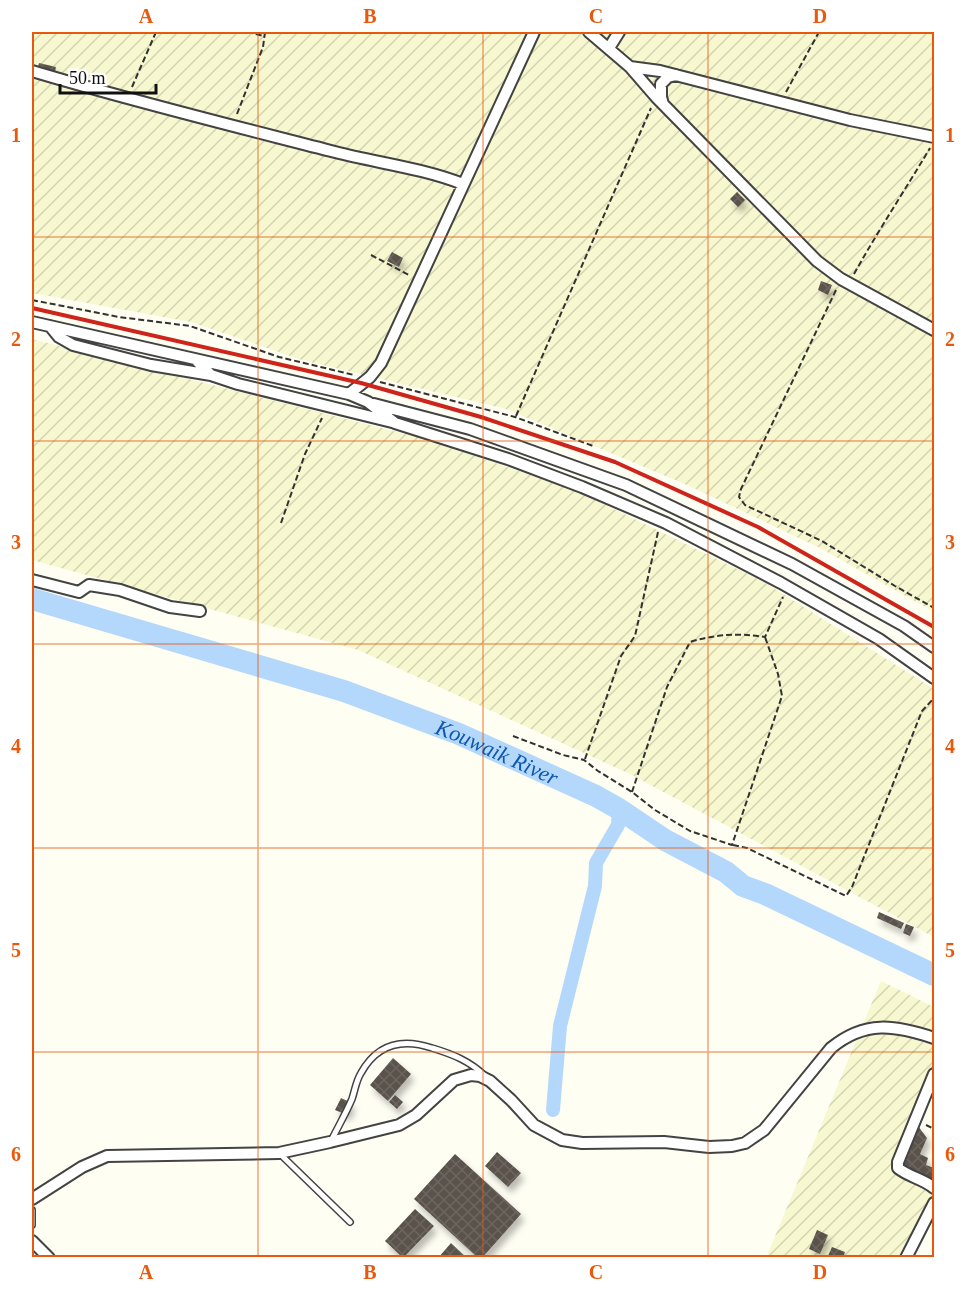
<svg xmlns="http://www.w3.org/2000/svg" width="966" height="1289" font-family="Georgia,serif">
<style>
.farmland{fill:url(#farmland-furrows)}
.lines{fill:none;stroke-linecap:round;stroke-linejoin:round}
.canal{stroke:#b3d8fb;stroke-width:14}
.river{stroke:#b3d8fb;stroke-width:22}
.building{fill:url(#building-cross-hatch);filter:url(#shadow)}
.service-casing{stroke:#434343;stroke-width:8}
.minor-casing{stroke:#434343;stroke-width:14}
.path{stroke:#323232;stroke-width:2;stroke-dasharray:6 3;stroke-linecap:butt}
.service{stroke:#fff;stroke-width:5}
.minor{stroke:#fff;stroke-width:10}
.rail{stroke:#cd251b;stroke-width:4}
.grid{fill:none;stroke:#e8590c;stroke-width:1.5;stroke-opacity:0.55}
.labels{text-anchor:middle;stroke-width:6;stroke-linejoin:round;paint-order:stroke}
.water-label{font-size:22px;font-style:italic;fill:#0d57ae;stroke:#fff}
.neatline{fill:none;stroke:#e8590c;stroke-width:2}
.grid-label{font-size:20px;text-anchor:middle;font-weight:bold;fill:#e8590c}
</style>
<defs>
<pattern id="farmland-furrows" width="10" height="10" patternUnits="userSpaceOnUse" patternTransform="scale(1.5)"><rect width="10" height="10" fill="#f7f8d0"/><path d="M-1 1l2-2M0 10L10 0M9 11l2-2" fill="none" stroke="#d3d4b2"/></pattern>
<pattern id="building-cross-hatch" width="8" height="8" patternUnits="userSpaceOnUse" patternTransform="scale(1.5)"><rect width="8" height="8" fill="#5a524b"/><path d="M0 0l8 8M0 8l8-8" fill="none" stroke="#6d6661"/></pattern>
<filter id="shadow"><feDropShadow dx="3.5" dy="6" stdDeviation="3" flood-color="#0004"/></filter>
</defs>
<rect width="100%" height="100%" fill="#fffef3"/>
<path class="farmland" d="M32 32H934V612L820 548 687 485 506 409 302 360 191 322 32 293Z
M32 339 429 440 577 491 764 582 934 689V937L630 774 358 650 32 560Z
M881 981 934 1007V1071L903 1159 934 1171V1200L909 1257 766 1258Z"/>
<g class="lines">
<path class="canal" d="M553 1110 560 1026 595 886 596 863 618 825 619 809"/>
<path class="river" id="s1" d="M32 599 344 691 459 734 596 796 619 809 665 840 726 872 743 886 765 894 934 975"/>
</g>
<path class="building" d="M39 63 56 67 55 72 38 67Z
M737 192 745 200 738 207 730 199Z
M392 252 403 258 399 267 387 261Z
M821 281 832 285 828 295 818 290Z
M879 912 904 923 901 929 877 918Z
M906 924 914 927 910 936 903 933Z
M393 1058 411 1074 388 1101 370 1085Z
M395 1095 403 1102 397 1109 389 1102Z
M341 1098 352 1103 347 1115 335 1110Z
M918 1126 927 1138 920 1154 928 1158 926 1165 934 1168V1181L901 1167Z
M497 1152 521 1173 508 1187 485 1166Z
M455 1154 521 1214 482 1258H478L414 1199Z
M415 1209 434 1226 403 1258 385 1241Z
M817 1230 828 1235 820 1254 809 1249Z
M451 1243 467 1258H438Z
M832 1247 845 1252 843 1258H827Z"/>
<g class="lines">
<defs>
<path id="service" d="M331 1141C338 1127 346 1113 352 1099 355 1090 356 1081 361 1073 377 1044 402 1038 432 1048 452 1054 470 1061 485 1076
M279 1153 350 1222
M32 1210V1225"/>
<path id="minor" d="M534 32 381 363 370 377 349 394 368 402 395 423 508 459 582 487 666 523 781 583 879 639 934 678
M589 32 630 67 656 97 817 261 841 279 934 330
M609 48 619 32
M630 67 660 71 850 120 934 137
M32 71C132 101 234 126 335 152 378 163 422 168 463 184
M663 104 661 97V84L668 77 676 75
M32 322 349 394
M50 326 59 337 73 345 151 365 211 375
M197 361 211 375 238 384 392 422
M374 404 470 429 626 485 792 564 904 626 934 647
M32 580 79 592 89 585 120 590 170 607 200 611
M934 1074 898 1162V1168C909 1177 924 1179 934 1188
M32 1199 82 1167 107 1156 279 1153 330 1142 399 1125 416 1115 454 1080 471 1075 480 1076 490 1081 511 1100 534 1125 562 1140 582 1143 664 1142 709 1147 732 1146 745 1143 764 1130 831 1048C865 1020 895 1025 934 1038
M32 1241 49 1258
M906 1258 934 1203"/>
</defs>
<use href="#service" class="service-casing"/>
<use href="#minor" class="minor-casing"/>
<path class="path" d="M247 32 264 36
M132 87 156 32
M786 92 819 32
M237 114 263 47 265 32
M371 255 409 275
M854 274C878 231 905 190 930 148
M836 290 741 489 739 497 745 505 822 541 895 586 934 608
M32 300 119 317 190 326 279 357 354 375
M380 382 515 417 593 446
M516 416 651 108
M281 523 305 454 322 418
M513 736 563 755 584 760 598 771 632 792 655 810 690 831 732 845 782 696 778 674 765 637
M585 759 621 656 635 636 658 532
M632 792 667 687 690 642C716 634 739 633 765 637L783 597
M733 845 747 848 846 896 852 887 922 711 934 698
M926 1125 934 1129"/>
<use href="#service" class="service"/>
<use href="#minor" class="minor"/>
<path class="rail" d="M32 308 361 383 481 417 615 462 758 527 934 627"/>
</g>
<path class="grid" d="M258 32V1258M483 32V1258M708 32V1258M32 237H934M32 441H934M32 644H934M32 848H934M32 1052H934"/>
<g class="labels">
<g class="water-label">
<text dy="8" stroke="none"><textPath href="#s1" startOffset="490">Kouwaik River</textPath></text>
</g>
</g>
<rect width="966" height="1289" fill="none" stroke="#ffffff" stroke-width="66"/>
<path d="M60 84v9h96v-9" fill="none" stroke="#101010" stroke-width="3"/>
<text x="69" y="84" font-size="18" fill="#101010" stroke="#ffffff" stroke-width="4.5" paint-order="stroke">50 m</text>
<rect x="33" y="33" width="900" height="1223" class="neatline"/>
<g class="grid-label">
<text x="146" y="23">A</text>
<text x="370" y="23">B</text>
<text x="596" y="23">C</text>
<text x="820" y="23">D</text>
<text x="16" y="142">1</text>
<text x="950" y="142">1</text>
<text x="16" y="346">2</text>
<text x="950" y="346">2</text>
<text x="16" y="549">3</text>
<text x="950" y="549">3</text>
<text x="16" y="753">4</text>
<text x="950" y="753">4</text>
<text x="16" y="957">5</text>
<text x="950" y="957">5</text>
<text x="16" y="1161">6</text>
<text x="950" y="1161">6</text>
<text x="146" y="1279">A</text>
<text x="370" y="1279">B</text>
<text x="596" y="1279">C</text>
<text x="820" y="1279">D</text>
</g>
</svg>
